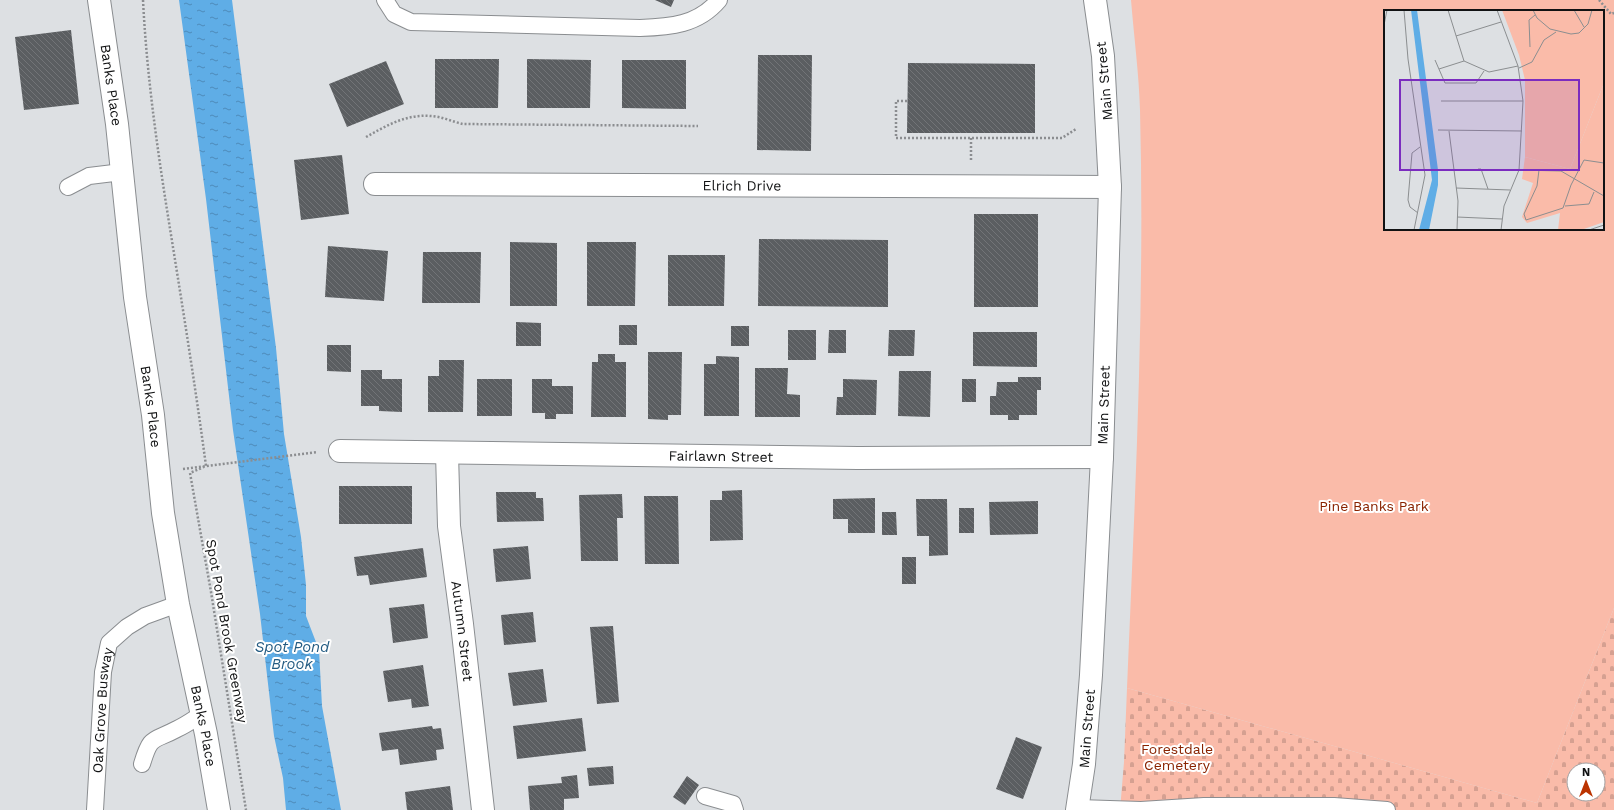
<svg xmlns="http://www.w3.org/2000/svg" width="1614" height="810" font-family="'Work Sans',sans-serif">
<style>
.cemetery{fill:url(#cemetery-stones);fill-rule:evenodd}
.park{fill:#fabba9;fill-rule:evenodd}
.water{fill:url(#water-ripples)}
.building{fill:url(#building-back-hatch)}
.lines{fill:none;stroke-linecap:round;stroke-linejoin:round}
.lane-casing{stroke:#8a8d90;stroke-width:18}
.street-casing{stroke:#8a8d90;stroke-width:24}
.primary-casing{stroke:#8a8d90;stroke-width:24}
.path{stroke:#8b8d90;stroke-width:2.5;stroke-dasharray:2 2;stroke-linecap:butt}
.lane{stroke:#fff;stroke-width:16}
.street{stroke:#fff;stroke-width:22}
.primary{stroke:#fff;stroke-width:22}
.labels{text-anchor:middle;stroke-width:4;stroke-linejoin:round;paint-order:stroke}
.street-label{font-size:14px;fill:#111213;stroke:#fff}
.park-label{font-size:14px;fill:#892300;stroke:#fff}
.water-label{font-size:15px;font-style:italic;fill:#235b82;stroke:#fff}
.inset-road{fill:none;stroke:#8b8e90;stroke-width:1}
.view{fill:#7b2cbf;fill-opacity:0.15;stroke:#7b2cbf;stroke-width:2}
.inset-edge{fill:none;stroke:#111213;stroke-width:2}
</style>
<defs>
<pattern id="cemetery-stones" width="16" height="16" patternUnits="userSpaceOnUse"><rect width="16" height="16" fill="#fabba9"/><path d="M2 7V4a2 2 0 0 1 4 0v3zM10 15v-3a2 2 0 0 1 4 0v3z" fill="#d5a091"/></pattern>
<pattern id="water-ripples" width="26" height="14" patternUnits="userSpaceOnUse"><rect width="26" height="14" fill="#5fade6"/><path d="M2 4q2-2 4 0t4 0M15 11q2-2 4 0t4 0" fill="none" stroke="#4d8bb9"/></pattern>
<pattern id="building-back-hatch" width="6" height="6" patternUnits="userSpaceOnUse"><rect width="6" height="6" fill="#5b5e61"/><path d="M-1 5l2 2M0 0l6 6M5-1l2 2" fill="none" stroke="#727477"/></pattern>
</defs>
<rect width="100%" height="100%" fill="#dde0e3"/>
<path class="cemetery" d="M1614 608V810H1120L1124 762 1127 688 1537 803ZM1574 770H1598V794H1574Z"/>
<path class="park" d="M1131 0H1614V608L1537 803 1127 688C1135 496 1145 303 1140 110 1139 74 1134 37 1131 0ZM1385 11H1603V229H1385Z"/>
<path class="water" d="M179 0H232L276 348 284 434 301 537 306 585V616L319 650 322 706 341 810H286L283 778 274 736 260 614 233 430 206 199Z"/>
<path class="building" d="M655 0H674L671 7Z
M71 30 79 104 24 110 15 37Z
M758 55H812L811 151 757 150Z
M435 59H499L498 108H435Z
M527 59 591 60 590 108H527Z
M622 60H686V109L622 108Z
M386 61 404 104 347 127 329 84Z
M908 63 1035 64V133H907Z
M342 155 349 214 301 220 294 160Z
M974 214H1038V307H974Z
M759 239 888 240V307L758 306Z
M510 242 557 243V306H510Z
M587 242H636L635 306H587Z
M328 246 388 251 384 301 325 297Z
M423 252H481L480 303H422Z
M668 255H725L724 306H668Z
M516 322 541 323V346H516Z
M619 325H637V345H619Z
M731 326H749V346H731Z
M788 330H816V360H788Z
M829 330H846V353H828Z
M889 330H915L914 356H888Z
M973 332H1037V367L973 366Z
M327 345H351V372L327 371Z
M648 352H682L681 415H668V420L648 419Z
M598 354H615V362H626V417H591L592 362H598Z
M716 356 739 357V416H704V364H716Z
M439 360H464L463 412H428V376H439Z
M755 368H788L787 394 800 395V417H755Z
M361 370H382V379H402V412L379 411V406H361Z
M899 371H931L930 417 898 416Z
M1018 377H1041V390H1037V415H1019V420H1008V415H990V396H996L997 382H1018Z
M477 379H512V416H477Z
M532 379H552V386H573V414H556V419H545V413H532Z
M843 379 877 380 876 415H836L837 397H843Z
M962 379H976V402H962Z
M339 486H412V524H339Z
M742 490 743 540 710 541V500H722V491Z
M496 492H536V498H543L544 521 497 522Z
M622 494 623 518H617L618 561H581L579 495Z
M644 496H678L679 564H645Z
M875 498V533H848V519H833V499Z
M916 499H947L948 555 929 556V536H917Z
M1038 501V534L990 535 989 502Z
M959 508H974V533H959Z
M882 512H896L897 535H882Z
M528 546 531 579 496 582 493 549Z
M423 548 427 577 370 585 368 575 357 576 354 557Z
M902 557H916V584H902Z
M424 604 428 638 393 643 389 608Z
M533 612 536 642 504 645 501 615Z
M613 626 619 702 597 704 590 627Z
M423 665 429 706 412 708 411 699 388 702 383 671Z
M543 669 547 702 513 706 508 673Z
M582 718 586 751 517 759 513 726Z
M432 726 433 729 441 728 444 749 436 750 437 760 400 765 398 749 382 751 379 733Z
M1016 737 1042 747 1023 799 996 789Z
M613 766 614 784 589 786 587 768Z
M577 775 579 798 564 799V810H530L528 786 562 783 561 777Z
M687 776 699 785 685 805 673 797Z
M450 786 453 810H407L405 792Z"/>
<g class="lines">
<defs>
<g id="lane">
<path d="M385 0 394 14 411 22 640 28C670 27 698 25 719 0"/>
<path d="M68 187 89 176 122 172"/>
<path d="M142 764C151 734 153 742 177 729 186 725 194 719 202 714"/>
<path d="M705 796 733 804 735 810"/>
<path d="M1078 808 1141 810 1204 806H1334L1387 810"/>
<path id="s1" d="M95 810 103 672 109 643 127 627 145 616 178 604"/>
</g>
<g id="street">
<path id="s2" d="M99 0 117 124 135 297 153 415 163 513 178 604 206 734 219 810"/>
<path id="s3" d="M375 184 1110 187"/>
<path id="s4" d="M340 451 858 458 1102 457"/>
<path id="s5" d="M447 453 449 526 462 624 483 810"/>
</g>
<g id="primary">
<path id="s6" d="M1077 810 1084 764 1091 675 1102 457 1110 187 1103 56 1095 0"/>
</g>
</defs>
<use href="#lane" class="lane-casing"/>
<use href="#street" class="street-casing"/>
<use href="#primary" class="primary-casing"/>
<path class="path" d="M143 0C147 81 159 161 172 241 184 316 196 391 206 466L190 473 211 592 246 810
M1599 0 1611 14 1614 13
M907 101H896V138H1062L1076 129
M366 137C386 126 406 114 430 116 441 116 453 122 463 124L698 126
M971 138V161
M183 469 317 452"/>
<use href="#lane" class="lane"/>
<use href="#street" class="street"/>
<use href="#primary" class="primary"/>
</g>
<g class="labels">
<g class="street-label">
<text transform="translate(1104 81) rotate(-95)" y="5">Main Street</text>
<text dy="5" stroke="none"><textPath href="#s2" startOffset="86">Banks Place</textPath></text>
<text dy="5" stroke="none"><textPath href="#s3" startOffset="367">Elrich Drive</textPath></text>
<text dy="5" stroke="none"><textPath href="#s6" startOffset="406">Main Street</textPath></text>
<text dy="5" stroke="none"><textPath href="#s2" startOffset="410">Banks Place</textPath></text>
<text dy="5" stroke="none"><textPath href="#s4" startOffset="381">Fairlawn Street</textPath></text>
<text transform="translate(227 631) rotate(80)" y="5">Spot Pond Brook Greenway</text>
<text dy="5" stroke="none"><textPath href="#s5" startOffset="179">Autumn Street</textPath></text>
<text dy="5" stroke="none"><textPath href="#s1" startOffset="100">Oak Grove Busway</textPath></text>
<text dy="5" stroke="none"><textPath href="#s2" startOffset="734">Banks Place</textPath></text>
<text dy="5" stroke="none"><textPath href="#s6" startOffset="82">Main Street</textPath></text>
</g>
<g class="park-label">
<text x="1374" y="511">Pine Banks Park</text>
<text x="1177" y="754">Forestdale<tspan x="1177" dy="16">Cemetery</tspan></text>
</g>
<g class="water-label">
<text x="292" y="652">Spot Pond<tspan x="292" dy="17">Brook</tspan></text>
</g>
</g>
<g transform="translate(1384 10)">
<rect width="220" height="220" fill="#dde0e3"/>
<path d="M220 73V212L197 220H174L176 203 143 213 138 207 149 173 138 169 141 147 186 159Z" fill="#fabba9"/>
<path d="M118 0H220V73L186 159 141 147V70L135 45Z" fill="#fabba9"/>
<path d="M27 0H33L54 160V175L45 220H35L48 170Z" fill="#5fade6"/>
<path class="inset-road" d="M20 0 24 49 41 165 30 220M64 0 80 51 105 62 134 56M113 0 134 56 139 91 135 160 120 196 117 220M149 0 153 8 166 19 187 24 195 23 204 14 208 0M190 0 200 17M0 15 3 0M72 26 117 12M146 37 145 10 151 5M51 50 61 73H92L100 61M135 58 148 52 160 30 172 22M55 59 80 51M57 91H139M54 120 138 121M65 121 74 191 73 220M94 159H97L104 179M135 160 177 161 220 186M155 160 153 176 140 204 142 210 179 198 187 175 200 150 220 153M72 178 126 180M181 196 205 194 210 182M34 203 26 197 24 190 28 143 36 137M73 207 118 209M205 220 220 215"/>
<path class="view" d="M16 70H195V160H16Z"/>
<rect width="220" height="220" class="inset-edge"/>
</g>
<g transform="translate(1586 782)"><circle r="19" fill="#ffffff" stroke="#a0a0a1"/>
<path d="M0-3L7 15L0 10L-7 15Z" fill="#bb3300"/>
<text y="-6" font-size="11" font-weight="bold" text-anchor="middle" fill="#111213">N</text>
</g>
</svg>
